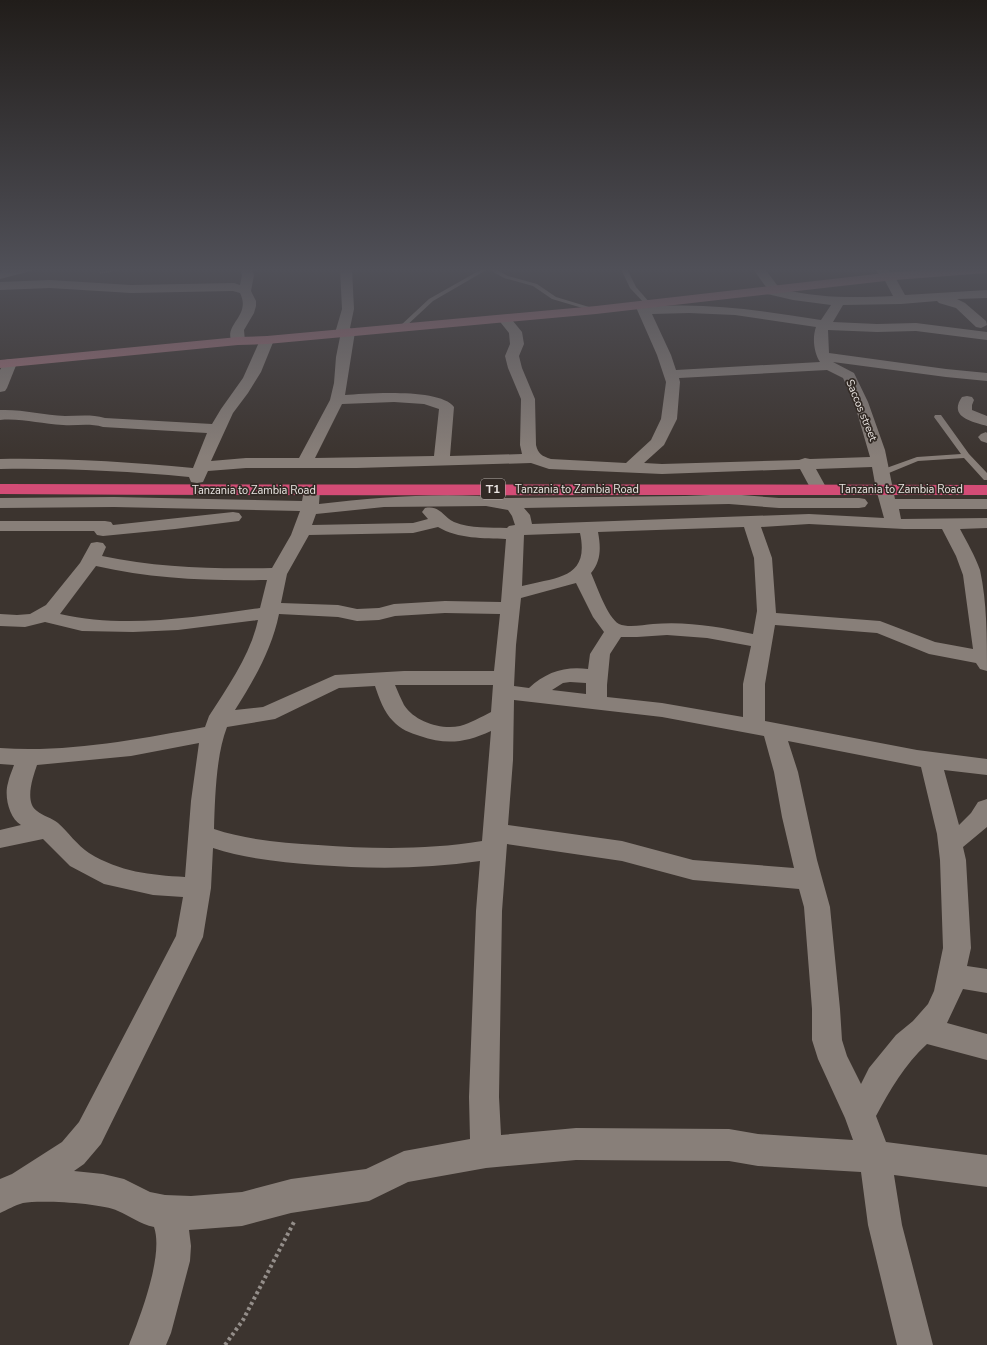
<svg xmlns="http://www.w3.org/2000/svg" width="987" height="1345" font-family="'Nunito Sans',sans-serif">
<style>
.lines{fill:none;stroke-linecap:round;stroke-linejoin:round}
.path-far1{stroke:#948e8a;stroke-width:1.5;stroke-dasharray:1 1;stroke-linecap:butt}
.path{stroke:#948e8a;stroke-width:4;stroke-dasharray:3 3;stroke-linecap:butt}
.lane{fill:#887f79;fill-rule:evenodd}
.street{fill:#887f79;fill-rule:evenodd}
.secondary{fill:#9e7078;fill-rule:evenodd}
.highway{fill:#d34c76;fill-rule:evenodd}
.labels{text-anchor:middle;stroke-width:3.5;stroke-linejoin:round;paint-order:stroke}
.far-street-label{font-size:11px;fill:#eae5e2;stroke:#322a25}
.shield{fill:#322a25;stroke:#b3ada9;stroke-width:1}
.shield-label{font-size:12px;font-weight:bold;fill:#eae5e2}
</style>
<rect width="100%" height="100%" fill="#3c342f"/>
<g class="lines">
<path class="path-far1" d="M100 273 123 269"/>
<path class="path" d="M225 1345 243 1320 294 1222"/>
<path class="lane" d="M482 269H495L508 276 537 284 556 297 599 310 596 312 552 299 533 286 504 278 488 269 433 301 404 328H400V326L429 299Z
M621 269H627L636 287 650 303V305H646L630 288Z
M935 415H941L969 454 987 473V480H984L964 458 918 461 884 475H878V471L917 457 961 454 934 417Z"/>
<path class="street" d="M11 269H33L31 271 0 279V271Z
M240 269H252L254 275 251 291 256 301V306L254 313 244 330 245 341 243 344H233C221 325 252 317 240 293L233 291 131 293 50 288 0 290V282L50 280 131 285 234 283 240 285 242 275Z
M340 269H352L354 309 350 328 355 332 345 395C368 393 441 388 454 407L450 456 522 454 520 445 521 399 508 368 505 356 510 344 509 333 497 318 498 315H508L522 332 524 344 519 356 522 368 535 399 536 445C538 454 542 456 551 459L626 463 651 440 661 419 666 382 657 355 635 305 637 302H645L648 307C707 302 764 311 821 320L831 305 793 300 763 293 761 290 766 287 753 269H765L780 289C819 298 853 298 893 296L884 279 874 269H887L895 277 905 295 987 290V298L957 299 965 303 986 321 987 325 981 328 976 327 956 308 939 303 937 301 901 304 843 305 833 322 877 324 916 323 987 332V340L916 331 877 332 828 330 829 353 946 369 987 373V381L946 377 833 362 854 373 868 402 885 450 895 499H987V509H899L901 519 987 518V528L960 529C967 542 975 556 980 570 987 602 987 638 987 671L980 669 976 663 929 654 877 633 775 625 765 684V721L917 750 987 759V775L944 770 959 825 971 813 978 802 987 799V827L963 847 966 860 971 948 967 966 987 969V993L963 989 947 1023 987 1034V1060L927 1044C905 1064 890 1090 876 1116L886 1142 987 1155V1187L894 1175 902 1225 933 1345H897L868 1225 861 1172 758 1166 729 1161 576 1160 486 1168 408 1182 369 1201 291 1213 242 1226 189 1230 191 1246 190 1261 171 1333 166 1345H129C140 1317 164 1255 154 1227 140 1224 130 1216 118 1211 101 1203 41 1200 23 1203 15 1205 7 1210 0 1213V1179L12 1174 62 1142 79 1122 176 936 183 897 153 895 104 884 70 866 43 839 0 848V830L21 825C9 818 4 796 8 783 9 777 12 771 14 765L0 764V748C67 753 139 739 205 727L209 716C228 686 250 656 258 620L178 630 133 632 82 631 45 622 25 627 0 626V614L17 615 30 614 46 605 80 563 91 543 97 542 103 543 106 547 102 556C158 568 215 569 272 568L291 535 300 511 114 507 0 508V498L114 497 302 501 304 490 306 486 312 485 318 486 320 490 319 504C381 497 444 492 506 498L685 496 710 495 716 493 779 498H859L865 499 868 503 865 507 859 508H779L729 504 524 508 530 515 532 524 809 514 884 518 876 489 872 467 816 469 827 489 825 493 819 494 813 493 800 469 662 474 549 469 531 463 357 468H246L208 471 203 482 197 483 191 482 189 477C126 471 63 468 0 469V459C64 458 129 462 193 468L207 433 103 427C89 423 77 426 63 425 41 424 21 418 0 420V410C22 409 43 415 65 416 78 416 91 414 105 418L212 424 221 409 243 378 260 340 262 337H272L274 340 261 372 248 393 233 413 211 461 246 458H299L330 400 334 383 336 357 340 337 335 333 342 309ZM689 313 735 315 816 327C812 338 814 353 820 362L676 370 671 355 652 314ZM827 370 843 378 854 402 870 457 810 459 805 458 799 460 662 464 644 463 664 445 677 419 680 382 679 378ZM394 402 424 404 439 409 434 456 315 458 342 404ZM486 506 508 510 512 516 515 525 509 526 507 528C490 527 471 529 454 522 442 516 440 505 425 508L422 512 428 519 413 523 312 525 316 514 384 507ZM809 524 904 529H942L956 556 963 575 973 649 935 642 880 621 776 613 772 558 761 527ZM438 527C458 539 484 538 506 539L501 602 445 601 394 604 379 608 357 609 338 605 281 603 287 574 309 535 413 533ZM744 527 754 558 757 611 753 634C720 627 687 621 653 624 643 625 628 628 619 624 607 617 597 586 591 573 601 561 601 548 598 532ZM580 533C590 579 556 577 522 586L524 535ZM96 566C153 579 210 581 267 580L260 608C195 617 125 629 60 614ZM576 583 593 617 604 632 590 654 588 669C565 666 546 672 529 688L514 686 516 645 521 598ZM445 613 500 614 494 671H404L335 675 263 707 235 710C254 680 272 649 279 614L338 617 357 621 379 620 395 616ZM667 635 707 638 751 646 743 684V717L662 703 607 697V685L610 654 621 637H637ZM570 682 586 683V694L552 690 563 683ZM395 685H493L491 712C481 717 471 723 460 726 441 730 415 722 404 705 401 699 398 692 395 685ZM375 686C379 698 384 712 393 721 400 729 410 733 420 736 446 745 465 743 491 731L482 841C427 850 374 849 318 845 283 843 247 840 214 829 215 798 216 755 227 727L275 719 339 688ZM514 700 662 717 764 736 774 772 782 817 794 868 693 860 622 841 508 825 513 760ZM788 741 921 767 937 834 940 860 943 948 934 991 928 1004 913 1021 896 1035 869 1068 861 1084 847 1056 842 1040 840 1009 830 907 817 860 798 772ZM199 743 191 801 185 877C150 875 120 872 89 853 77 845 68 832 58 823 52 818 43 816 37 811 24 802 33 777 37 765L131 756ZM507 844 622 861 693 880 799 889 804 907 812 1009V1040L818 1059 845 1118 853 1140 758 1134 729 1129 576 1128 501 1135 499 1097 502 911ZM213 848C246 859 282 862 317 865 372 869 426 869 480 861L476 911 469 1097 470 1139 404 1151 366 1169 291 1179 242 1192 191 1196 165 1195 150 1192 124 1179 103 1174 74 1171 84 1164 101 1144 203 937 211 888Z
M10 359 15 360 17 363 7 388 5 391 0 392V370L5 360Z
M967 396 972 397 974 400 972 405V410L987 416V426C972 422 948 417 962 397Z
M986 432 987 433V443L981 441 978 437 981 434Z
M233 512 239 513 242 517 239 521 175 529 103 536 97 535 94 531H0V521H105L111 522 113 525Z"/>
<path class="secondary" d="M938 269H987V273L894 280 596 314 267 344 238 345 0 368V360L238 337 267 336 596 306 894 272Z"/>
<path class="highway" d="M0 484C329 485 658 484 987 485V495C658 495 329 496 0 494Z"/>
</g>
<linearGradient id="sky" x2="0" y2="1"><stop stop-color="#211d1a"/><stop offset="0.59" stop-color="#505058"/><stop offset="1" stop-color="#505058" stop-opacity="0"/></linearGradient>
<rect width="987" height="457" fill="url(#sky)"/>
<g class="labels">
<g class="far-street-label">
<text transform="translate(862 410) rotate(68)" y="4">Saccos street</text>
<text x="577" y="493">Tanzania to Zambia Road</text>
<text x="901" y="493">Tanzania to Zambia Road</text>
<text x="254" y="494">Tanzania to Zambia Road</text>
</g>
<rect class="shield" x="481" y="479" width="24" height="20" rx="3"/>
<g class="shield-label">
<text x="493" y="493">T1</text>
</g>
</g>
</svg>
